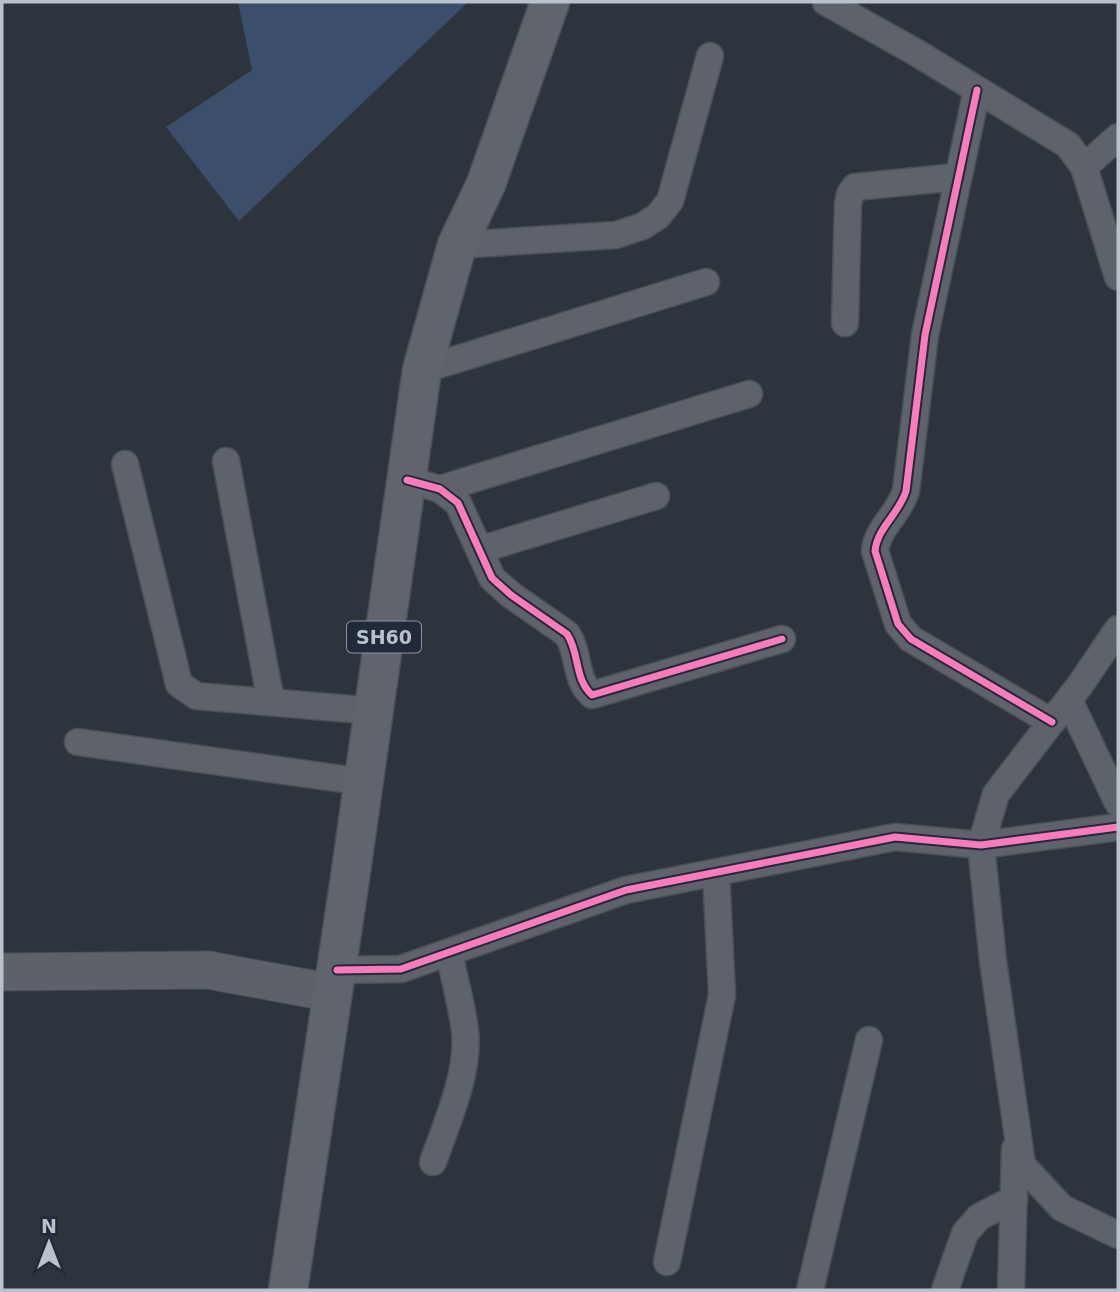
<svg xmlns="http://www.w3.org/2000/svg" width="1120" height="1292" font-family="'DejaVu Sans',sans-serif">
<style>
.water{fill:#3b4e6a}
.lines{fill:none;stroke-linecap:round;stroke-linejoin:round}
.street-casing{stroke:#4a4f56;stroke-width:29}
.secondary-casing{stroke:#4a4f56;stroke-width:39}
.primary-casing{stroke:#4b515a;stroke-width:41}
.street{stroke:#5e636b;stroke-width:26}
.secondary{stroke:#5d6169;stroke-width:37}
.primary{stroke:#60656d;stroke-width:38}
.cycleway-casing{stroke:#202a3a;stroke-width:11}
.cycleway{stroke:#fd7abc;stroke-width:7}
.labels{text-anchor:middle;stroke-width:6;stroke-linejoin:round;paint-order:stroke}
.shield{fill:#202a3a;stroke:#8b94a1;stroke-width:2}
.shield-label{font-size:19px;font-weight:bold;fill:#b9c1cd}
</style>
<rect width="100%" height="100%" fill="#2d343e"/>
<path class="water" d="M238 2H468L239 221 166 127 252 70Z"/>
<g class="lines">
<defs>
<path id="street" d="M826 2 917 53 1068 145 1084 167 1118 277
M977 90 925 335 906 491C899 514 877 528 875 551L898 624 911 639 1052 722
M1084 167 1118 137
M457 245 616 235 643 226 658 216 670 201 710 56
M845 323 848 204 850 194 855 187 957 177
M422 370 706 282
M226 461 271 702
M125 464 179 684 196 696 374 711
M407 480 440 489 458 503 492 578 511 595 567 634C580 653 574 679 592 695L782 639
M440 489 749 394
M479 550 656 496
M1118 629 1080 685 996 794 981 845 993 961 1022 1165 1062 1208 1118 1235
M1069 700 1118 803
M78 742 364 782
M337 970 401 969 626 890 895 837 981 845 1118 827
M433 1162C446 1125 470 1071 465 1031 462 1005 454 978 449 952
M667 1262 722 995 716 872
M810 1290 869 1040
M945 1290 965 1233 979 1217 1014 1199
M1011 1290 1015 1149"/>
<path id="secondary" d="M2 972 208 970 333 993"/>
<path id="primary" d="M288 1290 349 885 422 370 457 245 486 184 550 2"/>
</defs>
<use href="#street" class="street-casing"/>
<use href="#secondary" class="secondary-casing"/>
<use href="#primary" class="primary-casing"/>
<use href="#street" class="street"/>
<use href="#secondary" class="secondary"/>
<use href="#primary" class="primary"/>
<defs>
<path id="cycleway" d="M977 90 925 335 906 491C899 514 877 528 875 551L898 624 911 639 1052 722
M407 480 440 489 458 503 492 578 511 595 567 634C580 653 574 679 592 695L782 639
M337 970 401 969 626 890 895 837 981 845 1118 827"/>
</defs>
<use href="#cycleway" class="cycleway-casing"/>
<use href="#cycleway" class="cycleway"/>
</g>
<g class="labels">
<rect class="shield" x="347" y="621.5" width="74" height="31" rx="5"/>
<g class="shield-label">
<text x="384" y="644">SH60</text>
</g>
</g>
<rect width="1120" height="1292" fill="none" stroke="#b9c1cd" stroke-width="7"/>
<g transform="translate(49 1243)" stroke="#202a3a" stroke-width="5" paint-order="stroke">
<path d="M0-5L12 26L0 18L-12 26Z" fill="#b9c1cd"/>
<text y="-10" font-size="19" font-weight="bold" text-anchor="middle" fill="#b9c1cd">N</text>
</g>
</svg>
